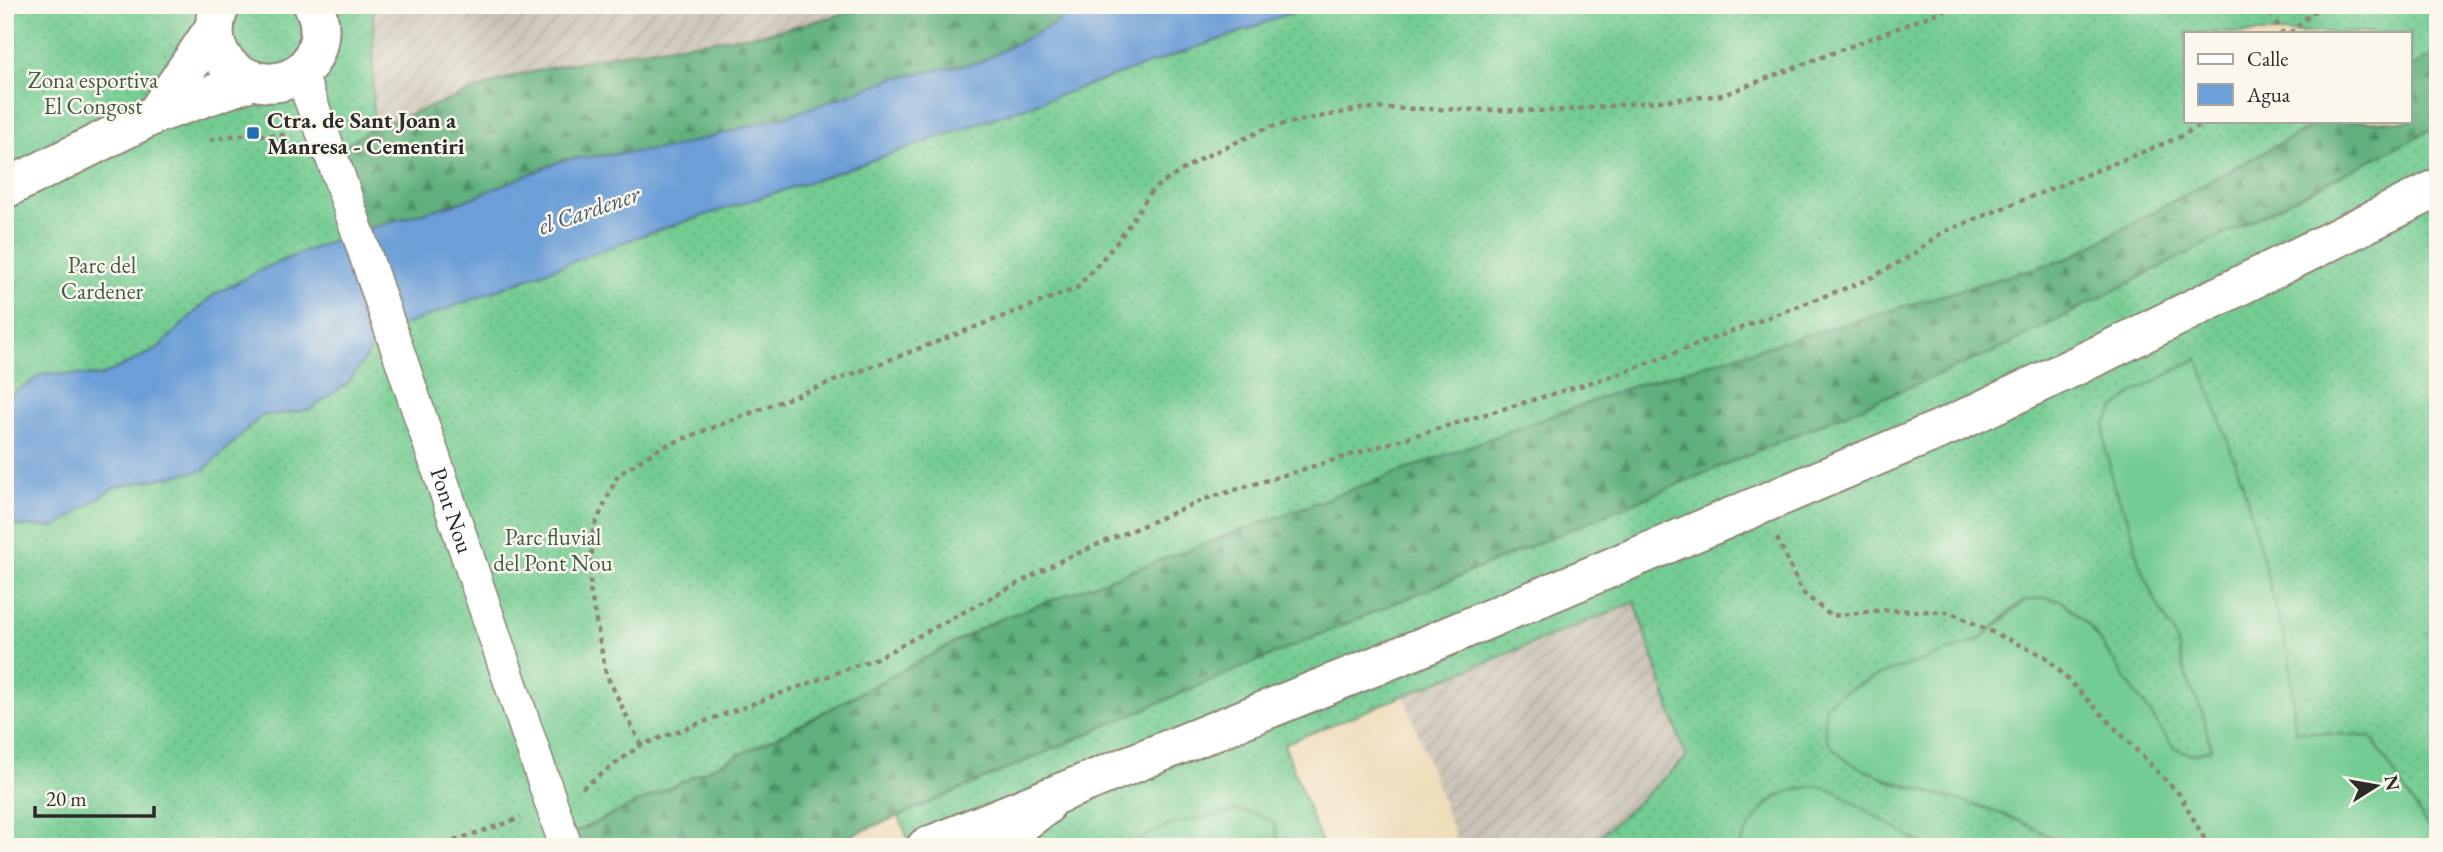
<svg xmlns="http://www.w3.org/2000/svg" width="2443" height="852" font-family="'EB Garamond',serif">
<style>
.industrial{fill:url(#industrial-furrows)}
.grass{fill:url(#grass-dots);stroke:#4f7c5e;stroke-width:2}
.forest{fill:url(#forest-firs);stroke:#446e54;stroke-width:2}
.garden{fill:#73cc92;stroke:#4f7c5e;stroke-width:2}
.water{fill:#6c9fd7;stroke:#4c6581;stroke-width:2}
.lines{fill:none;stroke-linecap:round;stroke-linejoin:round}
.pedestrian-casing{stroke:#8d8473;stroke-width:35}
.minor-casing{stroke:#8d8473;stroke-width:42}
.tertiary-casing{stroke:#8d8473;stroke-width:42}
.secondary-casing{stroke:#8d8473;stroke-width:42}
.path{stroke:#8d8473;stroke-width:4.5;stroke-dasharray:5 5;stroke-linecap:butt}
.pedestrian{stroke:#fff;stroke-width:32}
.minor{stroke:#fff;stroke-width:38}
.tertiary{stroke:#fff;stroke-width:38}
.secondary{stroke:#fff;stroke-width:38}
.pedestrian-bridge-casing{stroke:#8d8473;stroke-width:35;stroke-linecap:butt}
.pedestrian-bridge{stroke:#fff;stroke-width:32}
.poi-dot{fill:#1f6fb2;stroke:#fbf7ec;stroke-width:2.5}
.labels{text-anchor:middle;stroke-width:5;stroke-linejoin:round;paint-order:stroke}
.park-label{font-size:23px;fill:#415b4a;stroke:#fbf7ec}
.poi-label{font-size:23px;font-weight:bold;fill:#2b2b2b;stroke:#fbf7ec;text-anchor:start}
.street-label{font-size:23px;fill:#2b2b2b;stroke:#fbf7ec}
.water-label{font-size:24px;font-style:italic;fill:#455970;stroke:#fbf7ec}
</style>
<defs>
<pattern id="industrial-furrows" width="10" height="10" patternUnits="userSpaceOnUse" patternTransform="scale(1.75)"><rect width="10" height="10" fill="#cbc3b8"/><path d="M-1 1l2-2M0 10L10 0M9 11l2-2" fill="none" stroke="#aea89e"/></pattern>
<pattern id="grass-dots" width="8" height="8" patternUnits="userSpaceOnUse" patternTransform="scale(1.75)"><rect width="8" height="8" fill="#73cc92"/><path d="M2 2h.1M6 6h.1" fill="none" stroke="#64af7e" stroke-width="1.8" stroke-linecap="round"/></pattern>
<pattern id="forest-firs" width="22" height="20" patternUnits="userSpaceOnUse" patternTransform="scale(1.75)"><rect width="22" height="20" fill="#5eb07c"/><path d="M5 1l3.5 6h-7zM16 11l3.5 6h-7z" fill="#4e8f66"/></pattern>
</defs>
<rect width="100%" height="100%" fill="#fbf7ec"/>
<filter id="ink" filterUnits="userSpaceOnUse"><feTurbulence type="fractalNoise" baseFrequency=".0143" numOctaves="2"/><feDisplacementMap in="SourceGraphic" scale="14" xChannelSelector="R" yChannelSelector="G"/><feConvolveMatrix kernelMatrix="1 2 1 2 8 2 1 2 1" color-interpolation-filters="sRGB"/></filter>
<filter id="wash" filterUnits="userSpaceOnUse"><feTurbulence type="fractalNoise" baseFrequency=".00686" numOctaves="4" result="noise"/><feDisplacementMap in="SourceGraphic" scale="28" xChannelSelector="R" yChannelSelector="G"/><feGaussianBlur stdDeviation="1.57" result="paint"/><feColorMatrix in="noise" values="0 0 0 0 0 0 0 0 0 0 0 0 0 0 0 0 0 1.4 0 .05"/><feComposite in="paint" operator="in"/></filter>
<g filter="url(#wash)">
<rect width="100%" height="100%" fill="#efddbb"/>
<path class="industrial" d="M376 5H880L767 33 615 54 513 76 373 128V16Z
M1636 601 1687 758 1588 847H1459L1404 695Z"/>
<path class="grass" d="M5 5H376L373 16V128L328 156 352 233 271 265 213 295 156 350 101 376 45 373 5 398Z
M1311 5H2438V52L2410 68V33H2186V121H2321L2069 258 1633 386 995 621 785 733 544 847H5V525L56 527 115 487 204 469 261 416 309 410 348 383 383 333 637 237 821 178 1235 34Z
M2438 126V843L2371 737 2295 731 2290 661 2242 481 2198 359 2113 484 2130 523 2156 601 2176 638 2186 676 2203 714 2211 749 2191 755 2173 747 2090 627 2061 600C2051 600 2033 598 2024 602 2008 608 1992 633 1974 642 1925 667 1869 669 1826 706 1836 718 1868 769 1877 775 1897 787 1922 790 1944 796 1980 806 2035 822 2062 847H1926L1834 791 1816 786 1780 795 1766 806 1743 838 1740 847H1588L1686 758 1635 602 1284 744 1323 847H1279L1274 822 1135 844 1128 847H911L899 816 1179 694 1995 351Z"/>
<path class="forest" d="M880 5H1077L1060 21 980 62 895 78 800 112 671 148 563 160 462 202 352 233 328 156 373 128 513 76 615 54 767 33Z
M2438 52V126L1995 351 1179 694 899 816 822 847H544L785 733 995 621 1633 386 2069 258 2321 121H2410V68Z"/>
<path class="garden" d="M2198 358 2242 481 2290 661 2295 731 2371 737 2438 843V847H2062C2022 810 1939 798 1888 779 1867 771 1841 762 1829 742 1823 732 1825 717 1826 706L1840 694 1880 675 1975 642 1996 627 2024 601 2043 598 2061 600 2090 627 2173 747 2191 755 2211 749 2203 714 2186 676 2176 638 2156 601 2139 563 2130 523 2113 484 2105 444V424L2115 408 2130 395Z
M1816 786 1834 791 1926 847H1740C1747 828 1764 802 1783 794 1793 789 1805 788 1816 786Z
M1236 811 1252 813 1274 822 1279 847H1128L1151 833 1176 823Z"/>
<path class="water" d="M1077 5H1311L1235 34 821 178 637 237 383 333 348 383 309 410 261 416 204 470 115 487 56 527 5 525V398L45 373 101 376 156 350 213 295 271 265 352 233 462 202 563 160 671 148 800 112 895 78 980 62 1060 21Z"/>
</g>
<g filter="url(#ink)">
<g class="lines">
<defs>
<path id="pedestrian" d="M300 72 338 174"/>
<path id="minor" d="M989 847 1044 807"/>
<path id="tertiary" d="M221 5C187 75 295 116 317 47 321 33 321 19 313 5
M156 114 215 27
M5 189 156 114 251 81"/>
<path id="secondary" d="M926 847 1415 650 1955 423 2101 354 2438 188"/>
</defs>
<use href="#pedestrian" class="pedestrian-casing"/>
<use href="#minor" class="minor-casing"/>
<use href="#tertiary" class="tertiary-casing"/>
<use href="#secondary" class="secondary-casing"/>
<path class="path" d="M2265 5 2283 33
M2290 33 2314 11 2330 5
M210 140 238 135H285
M1777 538 1802 592 1831 616 1884 610 1949 612 2046 657 2180 795 2209 847
M641 745 606 674 590 589 593 529 618 475 662 447 1077 288 1118 241 1153 189 1200 159 1269 127 1365 108 1555 111 1723 95 1958 5
M582 788 641 745 877 658 1064 559 1205 499 1622 373 1867 280 1914 254 1941 233 2180 137 2206 121
M603 842 613 847
M435 847 521 818"/>
<use href="#pedestrian" class="pedestrian"/>
<use href="#minor" class="minor"/>
<use href="#tertiary" class="tertiary"/>
<use href="#secondary" class="secondary"/>
<defs>
<g id="pedestrian-bridge">
<path id="s1" d="M338 174 566 847"/>
</g>
</defs>
<use href="#pedestrian-bridge" class="pedestrian-bridge-casing"/>
<use href="#pedestrian-bridge" class="pedestrian-bridge"/>
</g>
</g>
<rect class="poi-dot" x="246" y="126" width="14" height="14" rx="3.5"/>
<g class="labels">
<g class="park-label">
<text x="93" y="88">Zona esportiva<tspan x="93" dy="26">El Congost</tspan></text>
<text x="102" y="273">Parc del<tspan x="102" dy="26">Cardener</tspan></text>
<text x="553" y="545">Parc fluvial<tspan x="553" dy="26">del Pont Nou</tspan></text>
</g>
<g class="poi-label">
<text x="267" y="128">Ctra. de Sant Joan a<tspan x="267" dy="26">Manresa - Cementiri</tspan></text>
</g>
<g class="street-label">
<text dy="8" stroke="none"><textPath href="#s1" startOffset="355">Pont Nou</textPath></text>
</g>
<g class="water-label">
<text transform="translate(589 210) rotate(-19)" y="8">el Cardener</text>
</g>
</g>
<rect width="2443" height="852" fill="none" stroke="#fbf7ec" stroke-width="28"/>
<rect x="2184" y="32" width="228" height="91" fill="#fbf7ec" stroke="#a8a59f" stroke-width="2"/>
<rect x="2198" y="54" width="35" height="10" fill="#ffffff" stroke="#a8a59f" stroke-width="2"/>
<text x="2247" y="66" font-size="21" fill="#2b2b2b">Calle</text>
<rect x="2198" y="84" width="35" height="21" fill="#6c9fd7" stroke="#a8a59f" stroke-width="2"/>
<text x="2247" y="102" font-size="21" fill="#2b2b2b">Agua</text>
<g transform="translate(2376 786) rotate(79)" stroke="#fbf7ec" stroke-width="5" paint-order="stroke">
<path d="M0-5L12 26L0 18L-12 26Z" fill="#2b2b2b"/>
<text y="-10" font-size="19" font-weight="bold" text-anchor="middle" fill="#2b2b2b">N</text>
</g>
<path d="M35 806v10h119v-10" fill="none" stroke="#2b2b2b" stroke-width="3.5"/>
<text x="46" y="806" font-size="21" fill="#2b2b2b" stroke="#fbf7ec" stroke-width="5" paint-order="stroke">20 m</text>
</svg>
